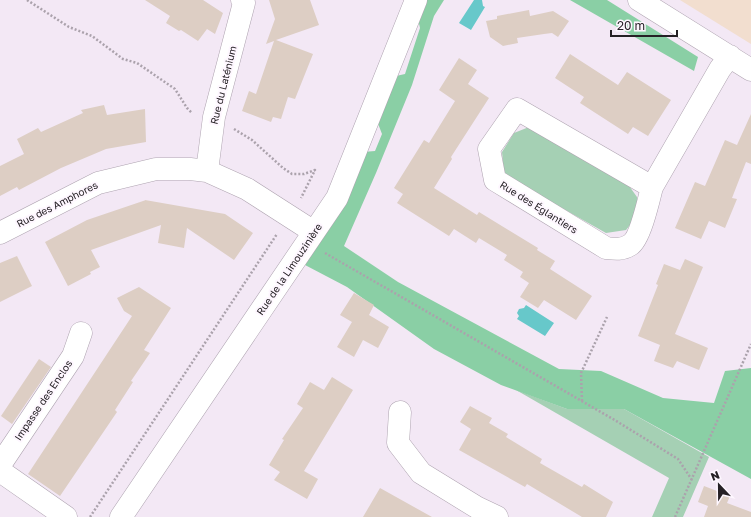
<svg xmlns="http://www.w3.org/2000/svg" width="751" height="517" font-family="'Golos Text',sans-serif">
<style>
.industrial{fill:#f2decf}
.green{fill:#a5d0b4}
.forest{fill:#8acfa5}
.water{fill:#67c8ca}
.building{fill:#ddcec4}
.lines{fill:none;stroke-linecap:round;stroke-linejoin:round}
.minor-casing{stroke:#afa4b1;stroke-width:23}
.path{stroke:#aba2ac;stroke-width:2.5;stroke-dasharray:2 2;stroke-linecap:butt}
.minor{stroke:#fff;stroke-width:22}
.labels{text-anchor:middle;stroke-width:4;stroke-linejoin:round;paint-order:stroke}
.street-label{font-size:10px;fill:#252025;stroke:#fef7ff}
</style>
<rect width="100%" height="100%" fill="#f3e8f5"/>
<path class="industrial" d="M680 0H751V44Z"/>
<path class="green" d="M529 127 627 183 637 197 638 215 626 230 606 233 512 180 504 173 502 152 514 133Z
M516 390 567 409H624L709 457 683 517H652L669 478Z"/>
<path class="forest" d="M425 0H444L434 16 412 85 376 173 344 246 398 282 559 369 601 371 663 398 714 403 725 371 751 368V479L624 409H567L501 385 434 349 347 287 305 265 329 227 363 152 375 151 382 134 377 121 396 76 405 74 420 28 418 19Z
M570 0H607L698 57 694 71Z"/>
<path class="water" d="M474 0H482L483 6 485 7 471 30 459 23Z
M526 305 554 323 545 336 517 319 519 316 517 313 519 309 524 308Z"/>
<path class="building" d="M145 0H203L223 13 215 34 207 29 198 41 181 30 179 31 166 23 170 16Z
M269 0H310L319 25 276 40 313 54 295 99 288 97 281 119 273 117 271 122 242 111 249 91 256 94 274 41 266 44 275 19Z
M529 10 530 16 553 11 569 21 558 37 552 33 544 34 517 38 518 43 503 46 490 37 486 21 497 19V16Z
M570 54 618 85 627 72 671 100 648 136 633 127 628 134 580 103 584 97 555 78Z
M459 58 477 70 468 84 489 98 451 157 452 159 434 188 477 215 479 212 538 248 537 250 555 261 550 269 592 296 576 320 544 300 538 308 520 297 529 283 520 277 523 272 504 260 507 255 479 238 476 243 454 229 449 236 397 203 403 194 394 188 424 140 429 143 455 101 439 90Z
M104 105 107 115 145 109 146 142 106 149 61 168 19 190 17 187 0 196V166L24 154 17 139 38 128 41 132 83 113 81 110Z
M751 114V164L746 162 732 198 737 199 725 228 709 221 701 239 675 228 695 182 705 186 725 140 737 145Z
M146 200H145L225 214 253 233 234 260 187 228 184 248 158 243 161 225 91 250 100 267 90 272 91 274 68 286 45 242 87 220Z
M17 256 32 286 0 302V263Z
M685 259 703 267 675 334 708 348 699 370 677 361 673 368 654 361 660 345 638 336 658 285 656 284 664 264 680 270Z
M139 287 171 308 144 350 150 353 131 381 133 382 115 410 117 412 60 496 28 474 132 316 124 311 117 298Z
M354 293 374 305 369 315 389 327 378 348 363 340 354 357 337 347 352 322 340 315Z
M39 359 51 367 12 424 1 416Z
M332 377 353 390 304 471 318 479 307 499 274 480 280 472 269 465 284 440 282 439 303 408 297 404 310 382 324 390Z
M470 406 492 418 489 423 508 434 506 437 542 459 540 463 582 487 584 484 613 502 606 517H582L527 484 525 487 459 450 471 429 460 422Z
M704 486 730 496 727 503 751 512V517H704L708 506 698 502Z
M380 488 432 517H363Z"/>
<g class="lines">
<defs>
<path id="minor" d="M639 0 751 70
M517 109 652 187C649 199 640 239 630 245 622 250 615 249 606 248L495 180 489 149Z
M207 171 214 117 244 3 242 0
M652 187 720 69 730 56
M0 233 98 183 156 169H190L207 171 247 189 314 232
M400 412 398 443 421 473 478 508 497 517
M0 465 73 356 81 333
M0 471 66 517
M121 517 337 198 416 0"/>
</defs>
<use href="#minor" class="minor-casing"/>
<path class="path" d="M27 0 69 27 92 36 123 59 137 63 175 89 187 108 192 113
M234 129 252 140 283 168 292 174H304L315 170 301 198
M325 253 613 419 678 459 692 480
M582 401 581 373 607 317
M90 517 277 234
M675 517 751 344"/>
<use href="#minor" class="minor"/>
</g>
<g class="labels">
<g class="street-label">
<text transform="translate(223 85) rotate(-76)" y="4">Rue du Laténium</text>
<text transform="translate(57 204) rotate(-27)" y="4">Rue des Amphores</text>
<text transform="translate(539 207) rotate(32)" y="4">Rue des Églantiers</text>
<text transform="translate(289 269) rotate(-56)" y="4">Rue de la Limouzinière</text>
<text transform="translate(43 400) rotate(-56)" y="4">Impasse des Enclos</text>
</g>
</g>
<g transform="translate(719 485) rotate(338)" stroke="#fef7ff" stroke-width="3" paint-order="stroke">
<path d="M0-3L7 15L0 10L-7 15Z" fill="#252025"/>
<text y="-6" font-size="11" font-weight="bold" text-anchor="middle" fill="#252025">N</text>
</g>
<path d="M611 30v6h66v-6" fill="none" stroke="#252025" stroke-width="2"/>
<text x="617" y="30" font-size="12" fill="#252025" stroke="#fef7ff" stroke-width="3" paint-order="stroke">20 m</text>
</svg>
